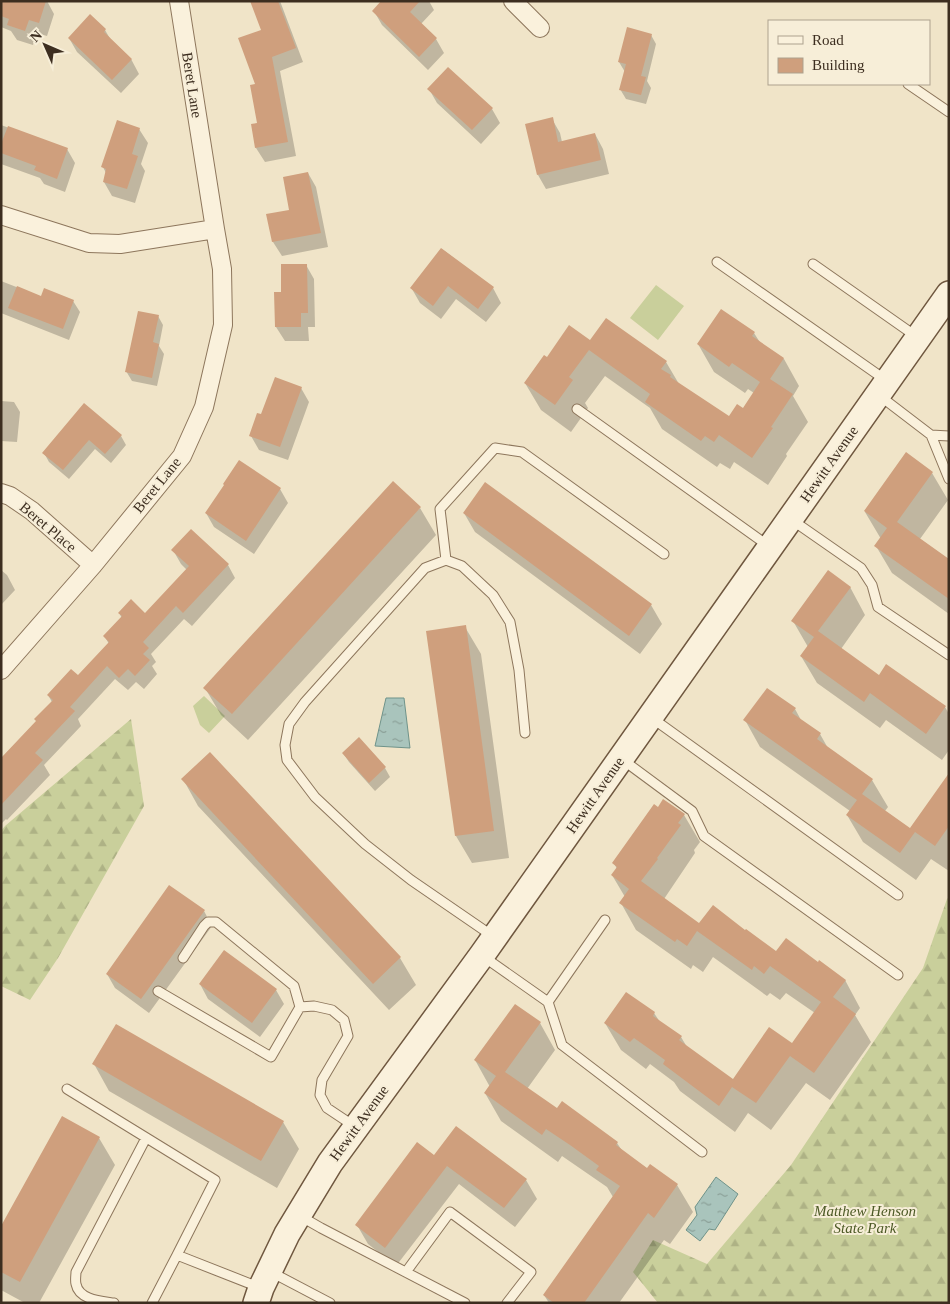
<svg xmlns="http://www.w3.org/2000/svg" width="950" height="1304" font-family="Georgia,serif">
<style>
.green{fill:#c9cf9b}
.forest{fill:url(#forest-firs)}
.water{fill:url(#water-ripples);stroke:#6f938a}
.shadow{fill:#0003}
.building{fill:#cf9f7d}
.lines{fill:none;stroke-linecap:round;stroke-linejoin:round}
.lane-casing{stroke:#8d765c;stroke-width:11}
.street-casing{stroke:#8d765c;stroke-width:20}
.secondary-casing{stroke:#6f573f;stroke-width:28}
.lane{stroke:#faf1dc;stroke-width:9}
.street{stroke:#faf1dc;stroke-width:18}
.secondary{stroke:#faf1dc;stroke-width:25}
.labels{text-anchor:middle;stroke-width:4;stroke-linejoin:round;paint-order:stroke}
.street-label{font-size:15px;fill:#3d2e20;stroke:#f7eed8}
.park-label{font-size:15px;font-style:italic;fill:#4d5a26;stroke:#f7eed8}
</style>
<defs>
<pattern id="forest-firs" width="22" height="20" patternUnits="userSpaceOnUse" patternTransform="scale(1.25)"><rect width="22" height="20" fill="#c9cf9b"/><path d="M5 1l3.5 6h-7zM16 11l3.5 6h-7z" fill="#aeb285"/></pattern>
<pattern id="water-ripples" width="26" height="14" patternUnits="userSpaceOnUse" patternTransform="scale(1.25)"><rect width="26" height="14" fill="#a9c4bc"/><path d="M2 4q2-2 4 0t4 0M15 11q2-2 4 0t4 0" fill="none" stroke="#8ba098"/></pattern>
</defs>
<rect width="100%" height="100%" fill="#f0e4c8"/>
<path class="green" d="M656 285 684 306 658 340 630 318Z
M204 696 225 716 209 733 200 725 193 706Z"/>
<path class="forest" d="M131 719 144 806 58 958 30 1000 1 986V831L5 826Z
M949 897V1303H658L633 1272 653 1240 707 1264 791 1165 923 968 947 899Z"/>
<path class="water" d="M386 698H404L410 748 375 746Z
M716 1177 738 1194 715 1230 709 1229 700 1241 686 1230 697 1215 695 1207Z"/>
<path class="shadow" d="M1 1H47L54 14 47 36 37 33 33 45 17 40 11 31 1 27Z
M252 1H280L303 62 280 71 296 156 265 162 256 148 259 124 256 85 262 30Z
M383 1H429L434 10 421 24 436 39 444 53 428 70 382 25 374 11Z
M90 16 105 30 112 42 131 59 139 74 121 93 77 52 69 38Z
M651 35 656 44 647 81 651 88 646 104 626 99 620 89 625 72 619 62Z
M429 89 492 109 500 123 481 144 437 103Z
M552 119 560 133 562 142 595 134 603 149 609 174 546 189 538 175Z
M1 125 67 149 75 163 65 192 44 184 40 178 1 164Z
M139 129 148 143 141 164 145 171 135 203 112 196 104 182 106 173 103 167Z
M308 173 316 187 328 247 282 256 273 242 268 215 291 211Z
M442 249 493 288 501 303 486 322 456 299 441 319 420 303 412 289Z
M306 265 314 279 315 327H308L309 341H285L276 327V293H283Z
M1 281 42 297 73 301 80 312 69 340 1 313Z
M158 316 163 325 159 346 164 354 157 386 132 381 126 371Z
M754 333 761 344 784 359 799 386 793 396 808 422 786 454 787 456 768 485 734 462 730 469 720 463 717 467 662 429 650 408 605 376 585 403 588 408 571 432 541 410 525 383 547 359 591 342 666 362 679 384 730 418 743 409 754 393 748 389 745 393 714 372 698 344Z
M301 388 309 402 288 460 259 450 251 436 262 416Z
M1 401 14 402 20 412 17 442 1 441Z
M84 405 121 436 126 445 111 463 95 449 69 479 49 462 44 453Z
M932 473 948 500 920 539 949 560V614L892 573 876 546 881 539 865 512Z
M225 486 280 489 288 503 254 554 214 527 206 513Z
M420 508 436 535 248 740 221 715 205 688Z
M464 513 651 605 662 624 640 654 475 532Z
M173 550 228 565 235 578 192 626 184 619 151 654 156 662 152 666 157 674 144 689 136 682 128 690 115 679 78 719 81 726 44 765 50 775 7 820 6 819 1 824V760L37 722 52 702 48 695 78 677 109 644 105 637 122 618 119 613 145 614 187 570 181 564Z
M1 570 7 575 15 590 1 605Z
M850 587 865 615 841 649 879 677 945 707 949 714V750L942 760 886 720 880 728 817 683 801 656 808 647 793 621Z
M465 627 481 654 509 858 472 863 456 836 428 632Z
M795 709 801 720 820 734 829 750 872 780 888 807 885 811 910 829 949 776V871L931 859 916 880 863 842 847 815 850 811 760 747 745 720Z
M343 753 385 768 390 777 375 791 349 762Z
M210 754 400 958 416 985 389 1010 198 806 183 779Z
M658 809 684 815 700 842 694 850 695 853 664 899 699 925 776 953 845 980 860 1008 855 1015 871 1042 830 1100 806 1083 771 1130 748 1113 735 1132 680 1091 674 1082 650 1064 646 1069 621 1050 605 1023 654 1013 660 1022 681 1037 687 1047 734 1081 792 1045 815 1013 786 993 780 1000 770 993 767 996 713 957 703 972 693 965 691 969 636 930 621 903 625 897 612 875 617 869 614 863Z
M204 911 212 926 149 1013 115 988 107 974Z
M200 984 276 990 284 1004 260 1037 208 999Z
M540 1023 555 1050 527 1089 558 1110 617 1143 623 1152 648 1169 677 1185 693 1212 670 1244 664 1240 619 1303H549L544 1295 613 1197 607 1187 562 1156 558 1162 501 1121 485 1093 490 1087 475 1060Z
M94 1064 283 1122 299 1149 277 1188 109 1091Z
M99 1138 115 1165 39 1303H25L1 1290V1228Z
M435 1157 526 1180 537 1199 515 1227 459 1184 396 1266 368 1244 357 1225Z"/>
<path class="building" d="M1 1H46L39 23 29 20 25 31 7 25 9 19 1 16Z
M250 1H278L296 48 272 57 288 142 255 148 251 124 257 123 250 85 255 84 238 38 261 30Z
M381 1H420L410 12 437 38 419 57 372 11Z
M90 14 106 29 104 32 132 59 112 80 68 38Z
M627 27 652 34 641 76 646 77 641 95 619 90 626 64 618 62Z
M448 67 493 108 472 130 427 89Z
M553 117 558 142 595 133 601 160 537 175 525 124Z
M117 120 140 128 132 154 138 156 127 189 103 182 106 169 101 167Z
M8 126 68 148 57 179 34 170 36 166 1 153V144Z
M308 172 321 233 272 242 266 214 289 210 283 177Z
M441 248 494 287 478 309 448 286 433 306 410 288Z
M281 264H307L308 313H301V327H275L274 292H281Z
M17 286 41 296 44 288 74 300 63 329 8 308Z
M721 309 755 332 752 336 784 358 770 379 793 394 771 427 773 428 752 458 719 435 714 442 705 436 701 441 645 402 650 394 589 350 569 377 573 380 555 405 524 383 544 355 547 357 569 325 590 340 606 318 667 361 661 369 671 375 670 377 729 416 737 404 743 408 760 382 732 363 729 367 697 344Z
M138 311 159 315 153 342 159 344 152 378 125 372Z
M275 377 302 387 280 447 249 436 257 413 261 414Z
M84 403 122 435 105 454 89 440 63 470 42 453Z
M906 452 933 472 897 522 949 559V599L874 546 887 528 864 511Z
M239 460 281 488 246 541 205 513 224 485 223 484Z
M393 481 421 507 232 714 203 688Z
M485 482 652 604 629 636 463 513Z
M191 529 229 564 183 613 176 606 143 642 149 648 143 654 150 660 135 676 128 669 119 678 107 666 70 707 75 711 35 753 43 760 1 805V758L36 721 34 719 53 700 47 695 71 669 78 675 109 642 103 636 122 616 118 613 131 599 145 613 189 566 171 550Z
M828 570 851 587 818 631 879 675 886 664 946 706 926 734 870 693 864 702 800 656 814 637 791 621Z
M466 625 494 831 455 836 426 631Z
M767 688 796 708 792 713 821 733 817 739 873 779 862 794 910 828 949 773V826L935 846 915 832 900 853 846 815 857 800 743 720Z
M359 737 386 767 369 783 342 753Z
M210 752 401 957 373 984 181 779Z
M663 799 685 814 678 823 681 825 657 858 658 859 641 881 699 923 713 905 745 930 746 929 776 951 786 938 818 962 819 960 846 980 833 997 856 1014 814 1073 790 1056 756 1103 732 1087 719 1106 663 1064 665 1060 634 1038 630 1042 604 1023 626 992 655 1012 653 1016 682 1036 679 1040 733 1079 769 1027 792 1043 821 1002 770 966 764 974 754 966 752 970 697 931 687 946 677 939 675 942 619 903 629 889 611 875 617 867 612 863 654 804 658 807Z
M169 885 205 910 141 999 106 974Z
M224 950 277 989 252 1023 199 984Z
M515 1004 541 1022 505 1072 557 1108 562 1101 618 1142 616 1145 647 1168 650 1164 678 1184 654 1218 648 1213 584 1303H554L543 1295 620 1186 596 1170 599 1166 570 1145 546 1129 542 1135 484 1093 496 1076 474 1060Z
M116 1024 284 1121 261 1161 92 1064Z
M62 1116 100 1137 20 1282 1 1272V1226Z
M456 1126 527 1179 504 1208 447 1166 385 1248 355 1225 417 1142 434 1155Z"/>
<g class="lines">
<defs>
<path id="lane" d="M908 84 949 112
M717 262 887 381
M813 264 917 337
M880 396 931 435 949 479
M577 409 770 547
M931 435 949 436
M792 520 861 568 872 585 878 607 949 655
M446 560 440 509 495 448 522 452 664 554
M652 718 898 895
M623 760 692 811 704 836 898 975
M494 937 411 880 365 844 315 797 287 760 285 745 289 724 305 702 425 568 446 560 462 566 493 595 510 622 519 670 525 733
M484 957 548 1002 605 920
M183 958 204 926 208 922H216L294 986 300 1007
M158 991 271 1057 300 1007 314 1006 332 1010 344 1020 348 1036 322 1080 320 1095 327 1108 354 1126
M548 1002 562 1045 702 1152
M67 1089 215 1180 177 1255 261 1288
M300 1216 321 1228 465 1303
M269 1271 330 1303
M406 1272 450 1212 531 1272 507 1303
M114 1303C101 1301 79 1300 76 1284 75 1280 76 1275 76 1272L146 1138
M152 1303 177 1255"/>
<path id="street" d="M513 1 540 28
M1 215 89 243 120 244 215 229
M1 493 10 496 32 511 93 565
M1 670 93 565 182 456 204 407 223 325 222 269 215 229 179 1"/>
<path id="secondary" d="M256 1303 261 1288 287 1234 330 1163 482 955 949 294"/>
</defs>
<use href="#lane" class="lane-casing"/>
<use href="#street" class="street-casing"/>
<use href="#secondary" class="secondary-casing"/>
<use href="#lane" class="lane"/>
<use href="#street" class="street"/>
<use href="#secondary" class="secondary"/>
</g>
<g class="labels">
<g class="street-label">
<text transform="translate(192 85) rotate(81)" y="5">Beret Lane</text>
<text transform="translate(829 464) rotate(-55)" y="5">Hewitt Avenue</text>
<text transform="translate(157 485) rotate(-51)" y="5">Beret Lane</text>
<text transform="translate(48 527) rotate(40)" y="5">Beret Place</text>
<text transform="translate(595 795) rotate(-55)" y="5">Hewitt Avenue</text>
<text transform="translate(359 1123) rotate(-54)" y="5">Hewitt Avenue</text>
</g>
<g class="park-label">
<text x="865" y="1216">Matthew Henson<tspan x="865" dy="17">State Park</tspan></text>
</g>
</g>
<rect width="950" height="1304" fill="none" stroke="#3d2e20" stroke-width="5"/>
<rect x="768" y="20" width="162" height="65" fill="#f7eed8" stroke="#ada18e"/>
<rect x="778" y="36" width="25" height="8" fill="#faf1dc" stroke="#ada18e"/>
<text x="812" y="45" font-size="15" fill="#3d2e20">Road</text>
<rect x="778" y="58" width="25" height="15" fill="#cf9f7d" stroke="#ada18e"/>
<text x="812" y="70" font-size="15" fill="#3d2e20">Building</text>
<g transform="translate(45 45) rotate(315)" stroke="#f7eed8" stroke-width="4" paint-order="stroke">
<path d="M0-4L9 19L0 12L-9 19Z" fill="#3d2e20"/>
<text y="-8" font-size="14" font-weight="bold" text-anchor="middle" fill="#3d2e20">N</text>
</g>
</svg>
